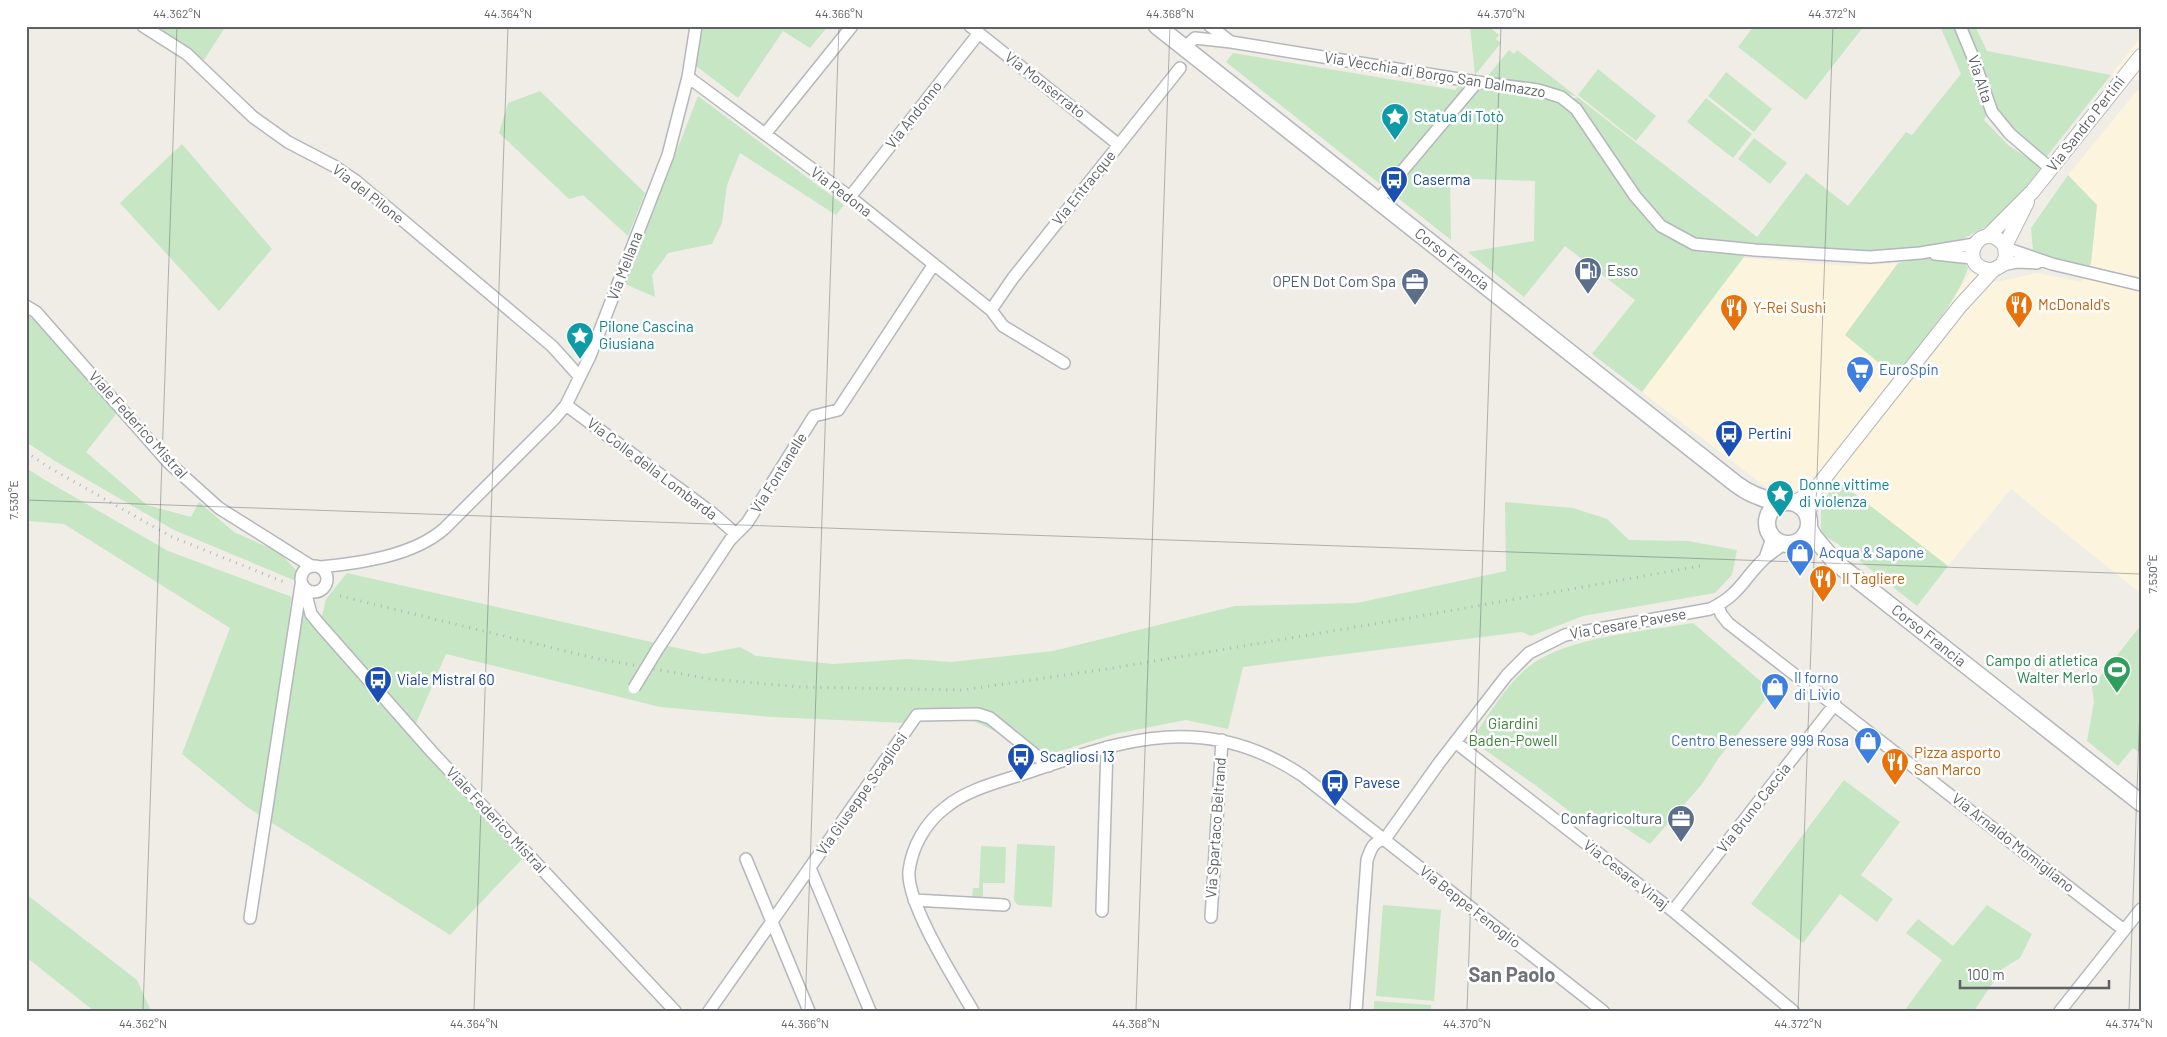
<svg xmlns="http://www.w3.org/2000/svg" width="2167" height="1037" font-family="Barlow,sans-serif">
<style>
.commercial{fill:#fdf4de}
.green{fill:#c6e6c4}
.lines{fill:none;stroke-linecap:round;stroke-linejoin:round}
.minor-casing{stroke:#b4b7bb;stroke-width:14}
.tertiary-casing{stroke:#b4b7bb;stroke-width:16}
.secondary-casing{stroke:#b3b6bb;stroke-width:19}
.minor{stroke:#fff;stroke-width:11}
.tertiary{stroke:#fff;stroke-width:14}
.secondary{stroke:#fff;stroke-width:16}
.rail{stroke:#b5b6b6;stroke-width:3;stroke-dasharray:1 6;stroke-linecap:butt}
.minor-bridge-casing{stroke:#b4b7bb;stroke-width:14;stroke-linecap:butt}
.minor-bridge{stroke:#fff;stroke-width:11}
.ticks{fill:none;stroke:#5e6266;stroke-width:1;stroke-opacity:0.45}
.labels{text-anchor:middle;stroke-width:5;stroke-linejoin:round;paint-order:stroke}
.street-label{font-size:15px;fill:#5e6266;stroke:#fff}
.culture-label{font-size:15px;fill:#0d838f;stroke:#fff;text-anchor:start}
.transit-label{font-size:15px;fill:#164399;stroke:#fff;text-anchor:start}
.service-label{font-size:15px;fill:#4e5e75;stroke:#fff;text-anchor:end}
.food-label{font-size:15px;fill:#c56008;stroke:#fff;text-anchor:start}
.shop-label{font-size:15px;fill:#366cbe;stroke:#fff;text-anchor:start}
.leisure-label{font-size:15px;fill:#27864d;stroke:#fff;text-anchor:end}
.park-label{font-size:15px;fill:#388437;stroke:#fff}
.district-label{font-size:20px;font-weight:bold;fill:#6f7478;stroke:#fff}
.neatline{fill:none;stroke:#5e6266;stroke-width:2}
.ticks-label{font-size:12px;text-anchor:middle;fill:#5e6266}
</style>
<rect width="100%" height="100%" fill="#f0ede7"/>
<path class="commercial" d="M2141 37V81L2111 75Z
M2141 86V594L2011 489 1948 566 1823 469 1814 480 1793 492 1771 491 1642 392 1744 258 1849 266 1898 263 1846 335 1895 376 1953 299 1972 270 1996 282 2037 273 2081 282 2091 263 2097 205 2068 175Z"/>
<path class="green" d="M152 26H226L204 60Z
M702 26H828L810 48 783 31 738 98 696 66Z
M1470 26H1488L1499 35 1496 39 1501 43 1475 75Z
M1754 26H1864L1806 100 1738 47Z
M1940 26H1975L1987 51 2111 75 2047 156 2023 139 1993 103 1984 120 2008 145 2042 167 2000 219 1961 240 1935 246 1846 252 1752 246 1642 392 1592 354 1635 300 1565 246 1524 297 1468 252 1534 241 1535 181 1450 178 1451 240 1226 62 1233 53 1455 90 1460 85 1519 92 1563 104 1577 97 1554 89 1487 77 1509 50 1514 54 1517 50 1757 237 1806 173 1848 206 1906 132 1912 135 1961 74Z
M1598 69 1656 116 1636 141 1578 95Z
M1726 72 1772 109 1754 132 1708 96Z
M540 91 645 193 628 236 583 195 569 199 499 133 508 103Z
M698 96 844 205 836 215 740 153 727 185 722 223 712 244 668 253 652 275 655 297 625 284Z
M1706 98 1752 134 1733 158 1687 122Z
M1754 138 1787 163 1770 184 1738 159Z
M182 144 272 249 219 311 120 203Z
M2068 175 2097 205 2091 263 2089 267 2048 257 2033 250 2031 228Z
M1926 257 1961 258 1968 268C1955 306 1920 343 1895 376L1845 335 1898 263Z
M26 315 31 317 117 413 86 452 147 505 191 517 199 502 234 532 279 552 296 570V581L174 530 55 461 26 442Z
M26 468 45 480 168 551 292 597 290 607 322 616 326 599 347 573 704 654 740 647 756 656 833 664 907 659 952 662 1053 651 1235 606 1357 603 1506 571 1505 502 1573 508 1607 519 1629 540 1688 541 1737 550 1732 575 1715 593 1583 616 1531 636 1522 632 1243 667 1228 729 1186 720 1114 734 1045 756 970 719 906 723 771 717 660 707 446 654 411 735 525 856 450 935 247 807 182 754 230 628 64 524 28 521Z
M1837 480 1948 566 1917 606 1838 544 1821 534V505Z
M1693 623 1772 691 1718 759 1702 784 1650 844 1619 824 1606 811 1590 827 1535 785 1471 740C1489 715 1506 684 1531 665 1568 637 1646 631 1693 623Z
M2141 625V754L2133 748 2118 766 2087 741 2094 702 2092 687Z
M1844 780 1900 822 1861 875 1893 899 1877 922 1840 894 1803 943 1751 904Z
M1017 844 1055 846 1052 907 1018 905 1014 901Z
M981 846 1006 847 1005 883H983V899H972L973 888H979Z
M26 894 137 980 151 1011H94L26 957Z
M1383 905 1441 910 1434 1001 1376 996Z
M1987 905 2032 934 2020 958 2002 969 1974 1011H1904L1942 960 1906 933 1918 919 1953 946Z
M1374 1001 1431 1005V1011H1374Z"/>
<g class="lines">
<defs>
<path id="minor" d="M143 26 187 54 253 117 288 142 334 166 356 181 552 346 580 377
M970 26 1119 145
M1210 26 1231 42
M1960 26 1972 55 1992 112 2010 134 2051 169
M1184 48 1195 38 1231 42 1477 82 1538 90 1561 97 1576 109 1635 196 1661 226 1694 244 1755 250 1870 257 1920 253 1975 244
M688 77 850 197 991 310 1003 326 1064 363
M765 134 852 26
M850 197 979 33
M1378 200 1477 82
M2006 248 2052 264 2141 285
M1935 254 1972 258
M2002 265 2017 262 2037 263
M26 306 36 312 169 463 219 508 311 566
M991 310 1013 278 1180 68
M566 405 712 513 736 534
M1765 558 1772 538
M301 579a13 13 0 1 1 26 0a13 13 0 1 1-26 0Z
M320 567C360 563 414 556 445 528L555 418 566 405 590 356 668 155 688 77 696 26
M304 587 311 614 320 625 432 752 675 1011
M1718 605 1721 614 1728 623 2124 930
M657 650 730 540 747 523 814 416 838 410 934 264
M1455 742 1673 911 1793 1011
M1385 839 1439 763 1507 675 1529 653 1565 635 1710 609C1740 595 1743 579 1764 559 1770 554 1777 549 1783 544
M746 859 809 1011
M810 868 870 1011
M914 900 1004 905
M1102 911 1107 747
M1673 911 1835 704
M1211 917 1222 740
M250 918 301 585
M709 1011 917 715 978 714 990 718 1049 766
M973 1011C955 980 906 903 909 871 912 846 926 822 946 807 968 789 999 782 1026 773 1078 756 1134 734 1191 737 1232 739 1269 753 1303 776L1603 1011
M1356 1011 1367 860C1371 848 1373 842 1385 839
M2060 1011 2141 909"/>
<path id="tertiary" d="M1988 236 2032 192 2141 56
M2005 246 2027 202
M1793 503 1814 492
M1808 516 1814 492 1818 486 1960 306 1993 270 2002 265 2006 257 2005 246C1981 214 1952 269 1993 270"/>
<g id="secondary">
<path id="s1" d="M1157 26 1736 484C1749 494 1765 500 1782 503"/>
<circle cx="1788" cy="523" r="21"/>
<path id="s2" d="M1809 528 1814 537 1835 562 2141 803"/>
</g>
</defs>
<use href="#minor" class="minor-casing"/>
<use href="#tertiary" class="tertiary-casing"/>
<use href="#secondary" class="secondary-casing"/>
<use href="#minor" class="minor"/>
<use href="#tertiary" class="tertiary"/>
<use href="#secondary" class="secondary"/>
<path class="rail" d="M26 452 50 468 172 537 284 582
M340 596 594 658 710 679 801 687 963 690 1113 668 1415 617 1700 566"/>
<defs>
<path id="minor-bridge" d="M634 688 657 650"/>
</defs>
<use href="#minor-bridge" class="minor-bridge-casing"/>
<use href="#minor-bridge" class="minor-bridge"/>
</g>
<path class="ticks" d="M26 500 2141 574M143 1011 177 26M474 1011 508 26M805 1011 839 26M1136 1011 1170 26M1467 1011 1501 26M1798 1011 1833 26M2129 1011 2141 680"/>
<defs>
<symbol id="sight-pin" viewBox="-11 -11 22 30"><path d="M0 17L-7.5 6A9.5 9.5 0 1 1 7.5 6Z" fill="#0f9aa8" stroke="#fff"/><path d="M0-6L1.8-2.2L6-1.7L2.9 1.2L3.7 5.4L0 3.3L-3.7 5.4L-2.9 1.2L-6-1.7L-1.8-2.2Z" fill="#fff"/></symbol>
<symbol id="bus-pin" viewBox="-11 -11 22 30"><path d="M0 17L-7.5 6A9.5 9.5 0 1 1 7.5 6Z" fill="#1a4fb4" stroke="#fff"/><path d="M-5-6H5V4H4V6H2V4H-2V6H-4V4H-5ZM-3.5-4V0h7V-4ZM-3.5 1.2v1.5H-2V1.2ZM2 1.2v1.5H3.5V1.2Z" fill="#fff"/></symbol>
<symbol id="fuel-pin" viewBox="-11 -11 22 30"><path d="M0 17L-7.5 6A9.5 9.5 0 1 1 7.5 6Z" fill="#5c6f8a" stroke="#fff"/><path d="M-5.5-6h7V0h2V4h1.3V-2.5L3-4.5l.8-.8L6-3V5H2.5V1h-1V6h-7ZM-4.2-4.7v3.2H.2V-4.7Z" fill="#fff"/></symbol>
<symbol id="office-pin" viewBox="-11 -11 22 30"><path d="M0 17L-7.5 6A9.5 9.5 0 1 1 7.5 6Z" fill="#5c6f8a" stroke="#fff"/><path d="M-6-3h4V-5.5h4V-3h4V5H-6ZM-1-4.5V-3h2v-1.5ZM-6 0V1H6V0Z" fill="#fff"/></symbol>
<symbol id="restaurant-pin" viewBox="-11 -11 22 30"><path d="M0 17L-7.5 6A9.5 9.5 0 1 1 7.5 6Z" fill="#e8710a" stroke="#fff"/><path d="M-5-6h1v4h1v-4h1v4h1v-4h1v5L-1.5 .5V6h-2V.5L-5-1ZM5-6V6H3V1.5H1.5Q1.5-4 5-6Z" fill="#fff"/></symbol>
<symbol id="supermarket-pin" viewBox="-11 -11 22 30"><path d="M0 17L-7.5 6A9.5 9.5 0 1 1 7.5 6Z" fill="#3f7fe0" stroke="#fff"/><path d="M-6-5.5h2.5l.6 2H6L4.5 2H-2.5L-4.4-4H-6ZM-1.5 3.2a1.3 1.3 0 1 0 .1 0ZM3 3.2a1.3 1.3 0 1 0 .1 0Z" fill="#fff"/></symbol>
<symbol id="shop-pin" viewBox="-11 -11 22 30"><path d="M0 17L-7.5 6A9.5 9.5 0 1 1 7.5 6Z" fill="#3f7fe0" stroke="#fff"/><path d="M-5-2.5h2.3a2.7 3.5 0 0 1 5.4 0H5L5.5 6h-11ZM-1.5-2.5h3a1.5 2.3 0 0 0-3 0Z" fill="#fff"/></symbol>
<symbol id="stadium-pin" viewBox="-11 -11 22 30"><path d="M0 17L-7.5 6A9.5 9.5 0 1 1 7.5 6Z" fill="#2e9e5b" stroke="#fff"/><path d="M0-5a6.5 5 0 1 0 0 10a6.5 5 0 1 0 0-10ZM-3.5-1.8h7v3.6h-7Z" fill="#fff"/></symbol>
</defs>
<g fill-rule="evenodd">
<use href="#sight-pin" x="1379" y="101" width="32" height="43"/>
<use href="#bus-pin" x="1378" y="164" width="32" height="43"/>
<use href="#fuel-pin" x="1572" y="255" width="32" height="43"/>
<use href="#office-pin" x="1399" y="266" width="32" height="43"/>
<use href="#restaurant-pin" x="2003" y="289" width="32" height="43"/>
<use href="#restaurant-pin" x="1718" y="292" width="32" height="43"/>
<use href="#sight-pin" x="564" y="320" width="32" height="43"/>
<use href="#supermarket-pin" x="1844" y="354" width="32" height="43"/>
<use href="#bus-pin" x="1713" y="418" width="32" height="43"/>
<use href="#sight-pin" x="1764" y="478" width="32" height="43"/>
<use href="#shop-pin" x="1784" y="537" width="32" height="43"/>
<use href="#restaurant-pin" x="1807" y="563" width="32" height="43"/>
<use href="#stadium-pin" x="2101" y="654" width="32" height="43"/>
<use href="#bus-pin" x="362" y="664" width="32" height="43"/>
<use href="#shop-pin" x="1759" y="671" width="32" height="43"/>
<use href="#shop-pin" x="1852" y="725" width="32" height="43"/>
<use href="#bus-pin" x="1005" y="741" width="32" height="43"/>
<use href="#restaurant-pin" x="1879" y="746" width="32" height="43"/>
<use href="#bus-pin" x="1319" y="767" width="32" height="43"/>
<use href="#office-pin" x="1665" y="803" width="32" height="43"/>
</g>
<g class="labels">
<g class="street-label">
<text transform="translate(1435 75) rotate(9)" y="5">Via Vecchia di Borgo San Dalmazzo</text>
<text transform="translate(1980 79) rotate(72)" y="5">Via Alta</text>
<text transform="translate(1045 85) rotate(38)" y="5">Via Monserrato</text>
<text transform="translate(914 115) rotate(-52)" y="5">Via Andonno</text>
<text transform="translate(2086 124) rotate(-52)" y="5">Via Sandro Pertini</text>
<text transform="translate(1084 188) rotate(-51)" y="5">Via Entracque</text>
<text transform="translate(841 192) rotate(37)" y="5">Via Pedona</text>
<text transform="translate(368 194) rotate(38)" y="5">Via del Pilone</text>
<text dy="5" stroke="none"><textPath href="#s1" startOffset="376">Corso Francia</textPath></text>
<text transform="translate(625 266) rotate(-69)" y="5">Via Mellana</text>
<text transform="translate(138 425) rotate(48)" y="5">Viale Federico Mistral</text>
<text transform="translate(652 469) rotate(37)" y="5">Via Colle della Lombarda</text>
<text transform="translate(779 473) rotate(-58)" y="5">Via Fontanelle</text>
<text transform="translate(1628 624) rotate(-10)" y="5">Via Cesare Pavese</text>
<text dy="5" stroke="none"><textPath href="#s2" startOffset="162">Corso Francia</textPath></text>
<text transform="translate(862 794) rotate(-55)" y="5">Via Giuseppe Scagliosi</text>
<text transform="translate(1754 808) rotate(-52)" y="5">Via Bruno Caccia</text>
<text transform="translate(496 820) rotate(47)" y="5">Viale Federico Mistral</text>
<text transform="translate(1216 828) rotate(-86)" y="5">Via Spartaco Beltrand</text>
<text transform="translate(2013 843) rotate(38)" y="5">Via Arnaldo Momigliano</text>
<text transform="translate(1626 875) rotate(38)" y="5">Via Cesare Vinaj</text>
<text transform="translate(1470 907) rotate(38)" y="5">Via Beppe Fenoglio</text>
</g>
<g class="culture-label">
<text x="1414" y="122">Statua di Totò</text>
<text x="599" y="332">Pilone Cascina<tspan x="599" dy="17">Giusiana</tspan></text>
<text x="1799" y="490">Donne vittime<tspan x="1799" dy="17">di violenza</tspan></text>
</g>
<g class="transit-label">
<text x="1413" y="185">Caserma</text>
<text x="1748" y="439">Pertini</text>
<text x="397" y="685">Viale Mistral 60</text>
<text x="1040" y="762">Scagliosi 13</text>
<text x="1354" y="788">Pavese</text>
</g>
<g class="service-label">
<text x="1607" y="276" text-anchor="start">Esso</text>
<text x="1396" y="287">OPEN Dot Com Spa</text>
<text x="1662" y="824">Confagricoltura</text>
</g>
<g class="food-label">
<text x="2038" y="310">McDonald's</text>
<text x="1753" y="313">Y-Rei Sushi</text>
<text x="1842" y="584">Il Tagliere</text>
<text x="1914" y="758">Pizza asporto<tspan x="1914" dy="17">San Marco</tspan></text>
</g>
<g class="shop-label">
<text x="1879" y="375">EuroSpin</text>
<text x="1819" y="558">Acqua &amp; Sapone</text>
<text x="1794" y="683">Il forno<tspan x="1794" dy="17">di Livio</tspan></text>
<text x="1849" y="746" text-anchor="end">Centro Benessere 999 Rosa</text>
</g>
<g class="leisure-label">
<text x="2098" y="666">Campo di atletica<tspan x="2098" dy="17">Walter Merlo</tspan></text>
</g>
<g class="park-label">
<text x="1513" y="729">Giardini<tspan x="1513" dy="17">Baden-Powell</tspan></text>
</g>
<g class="district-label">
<text x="1512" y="982">San Paolo</text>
</g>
</g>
<rect width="2167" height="1037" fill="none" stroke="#ffffff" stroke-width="55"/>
<path d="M1960 980v8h149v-8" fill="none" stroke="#5e6266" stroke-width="2.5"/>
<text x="1967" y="980" font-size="15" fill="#5e6266" stroke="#ffffff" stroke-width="4" paint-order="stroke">100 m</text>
<rect x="28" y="28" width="2112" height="982" class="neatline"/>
<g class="ticks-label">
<text x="177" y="18">44.362°N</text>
<text x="508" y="18">44.364°N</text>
<text x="839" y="18">44.366°N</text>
<text x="1170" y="18">44.368°N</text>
<text x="1501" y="18">44.370°N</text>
<text x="1832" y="18">44.372°N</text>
<text transform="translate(14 500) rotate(-90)" y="4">7.530°E</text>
<text transform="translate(2153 574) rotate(-90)" y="4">7.530°E</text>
<text x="143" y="1028">44.362°N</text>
<text x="474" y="1028">44.364°N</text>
<text x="805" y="1028">44.366°N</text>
<text x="1136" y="1028">44.368°N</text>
<text x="1467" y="1028">44.370°N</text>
<text x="1798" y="1028">44.372°N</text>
<text x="2129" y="1028">44.374°N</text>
</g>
</svg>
